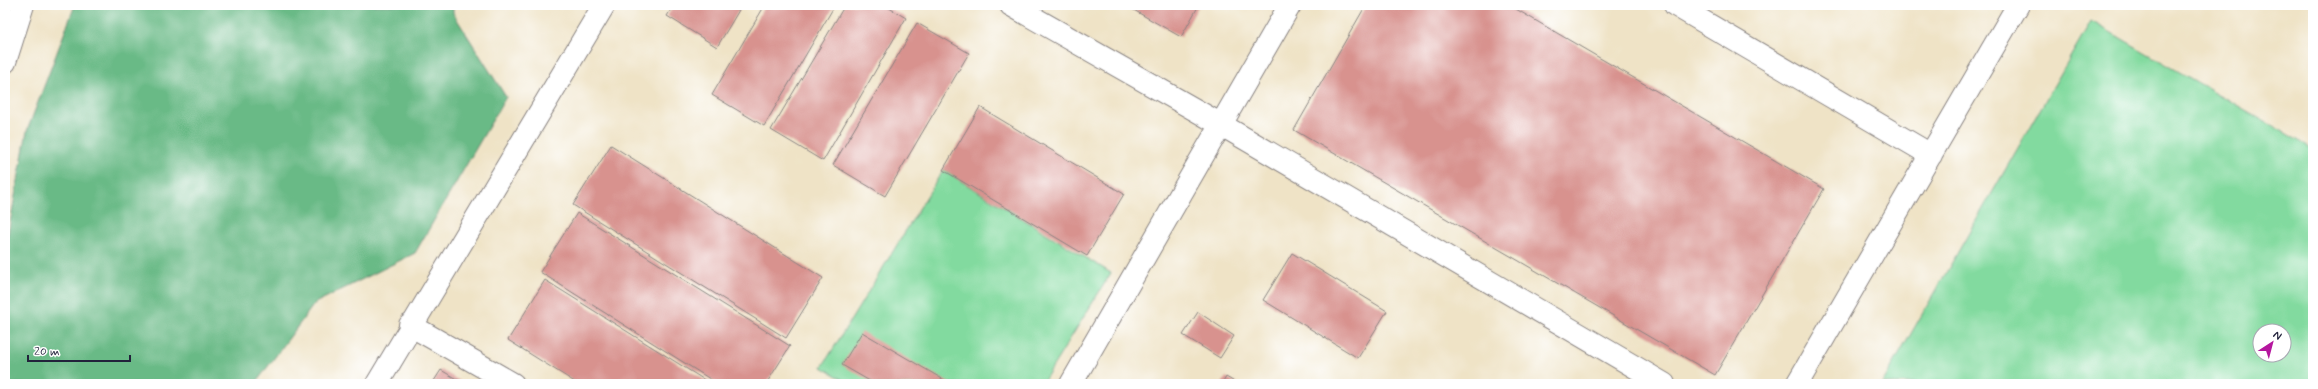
<svg xmlns="http://www.w3.org/2000/svg" width="2318" height="389" font-family="Mynerve,sans-serif">
<style>
.green{fill:#82da9f;stroke:#527e6d;fill-rule:evenodd}
.forest{fill:#69ba86;stroke:#466e60}
.building{fill:#d8928e}
.lines{fill:none;stroke-linecap:round;stroke-linejoin:round}
.minor-casing{stroke:#888280;stroke-width:24}
.minor{stroke:#fff;stroke-width:22}
</style>
<rect width="100%" height="100%" fill="#fff"/>
<filter id="ink" filterUnits="userSpaceOnUse"><feTurbulence type="fractalNoise" baseFrequency=".025" numOctaves="2"/><feDisplacementMap in="SourceGraphic" scale="8" xChannelSelector="R" yChannelSelector="G"/><feConvolveMatrix kernelMatrix="1 2 1 2 8 2 1 2 1" color-interpolation-filters="sRGB"/></filter>
<filter id="wash" filterUnits="userSpaceOnUse"><feTurbulence type="fractalNoise" baseFrequency=".012" numOctaves="4" result="noise"/><feDisplacementMap in="SourceGraphic" scale="16" xChannelSelector="R" yChannelSelector="G"/><feGaussianBlur stdDeviation="0.9" result="paint"/><feColorMatrix in="noise" values="0 0 0 0 0 0 0 0 0 0 0 0 0 0 0 0 0 1.4 0 .05"/><feComposite in="paint" operator="in"/></filter>
<g filter="url(#wash)">
<rect width="100%" height="100%" fill="#efe3c6"/>
<path class="green" d="M2091 21 2313 149V384H1882ZM2260 331H2284V355H2260Z
M943 170 1111 273 1042 384H850L822 367Z"/>
<path class="forest" d="M75 5H453V13L506 97 415 253 315 303 255 384H5V250L27 131Z"/>
<g id="blocks">
<path class="building" d="M674 5H742L717 47 667 16Z
M765 5H835L764 126 712 95Z
M845 5H884L906 18 823 161 771 130Z
M1125 5H1199L1181 37Z
M1366 5H1509L1824 189 1715 375 1294 130Z
M917 23 969 53 885 196 833 165Z
M980 107 1124 194 1087 256 943 170Z
M611 145 823 278 786 338 573 205Z
M577 213 790 346 766 384H718L540 272Z
M1292 253 1387 311 1358 358 1263 300Z
M545 280 711 384H578L508 340Z
M1198 312 1234 336 1220 358 1183 335Z
M862 332 951 384H875L842 365Z
M441 370 465 384H432Z
M1226 377 1238 384H1222Z"/>
</g>
</g>
<g filter="url(#ink)">
<use href="#blocks" fill-opacity="0" stroke="#888280" stroke-width="1"/>
<g class="lines">
<defs>
<path id="minor" d="M1011 5 1220 124 1664 384
M1675 5 1931 155
M5 62 23 5
M410 325 513 384
M377 384 604 5
M1071 384 1290 5
M1797 384 2018 5"/>
</defs>
<use href="#minor" class="minor-casing"/>
<use href="#minor" class="minor"/>
</g>
</g>
<rect width="2318" height="389" fill="none" stroke="#fff" stroke-width="20"/>
<g transform="translate(2272 343) rotate(36)"><circle r="19" fill="#ffffff" stroke="#a7a7b1"/>
<path d="M0-3L7 15L0 10L-7 15Z" fill="#b5179e"/>
<text y="-6" font-size="11" font-weight="bold" text-anchor="middle" fill="#22223b">N</text>
</g>
<path d="M28 355v6h102v-6" fill="none" stroke="#22223b" stroke-width="2"/>
<text x="34" y="355" font-size="12" fill="#22223b" stroke="#ffffff" stroke-width="3" paint-order="stroke">20 m</text>
</svg>
